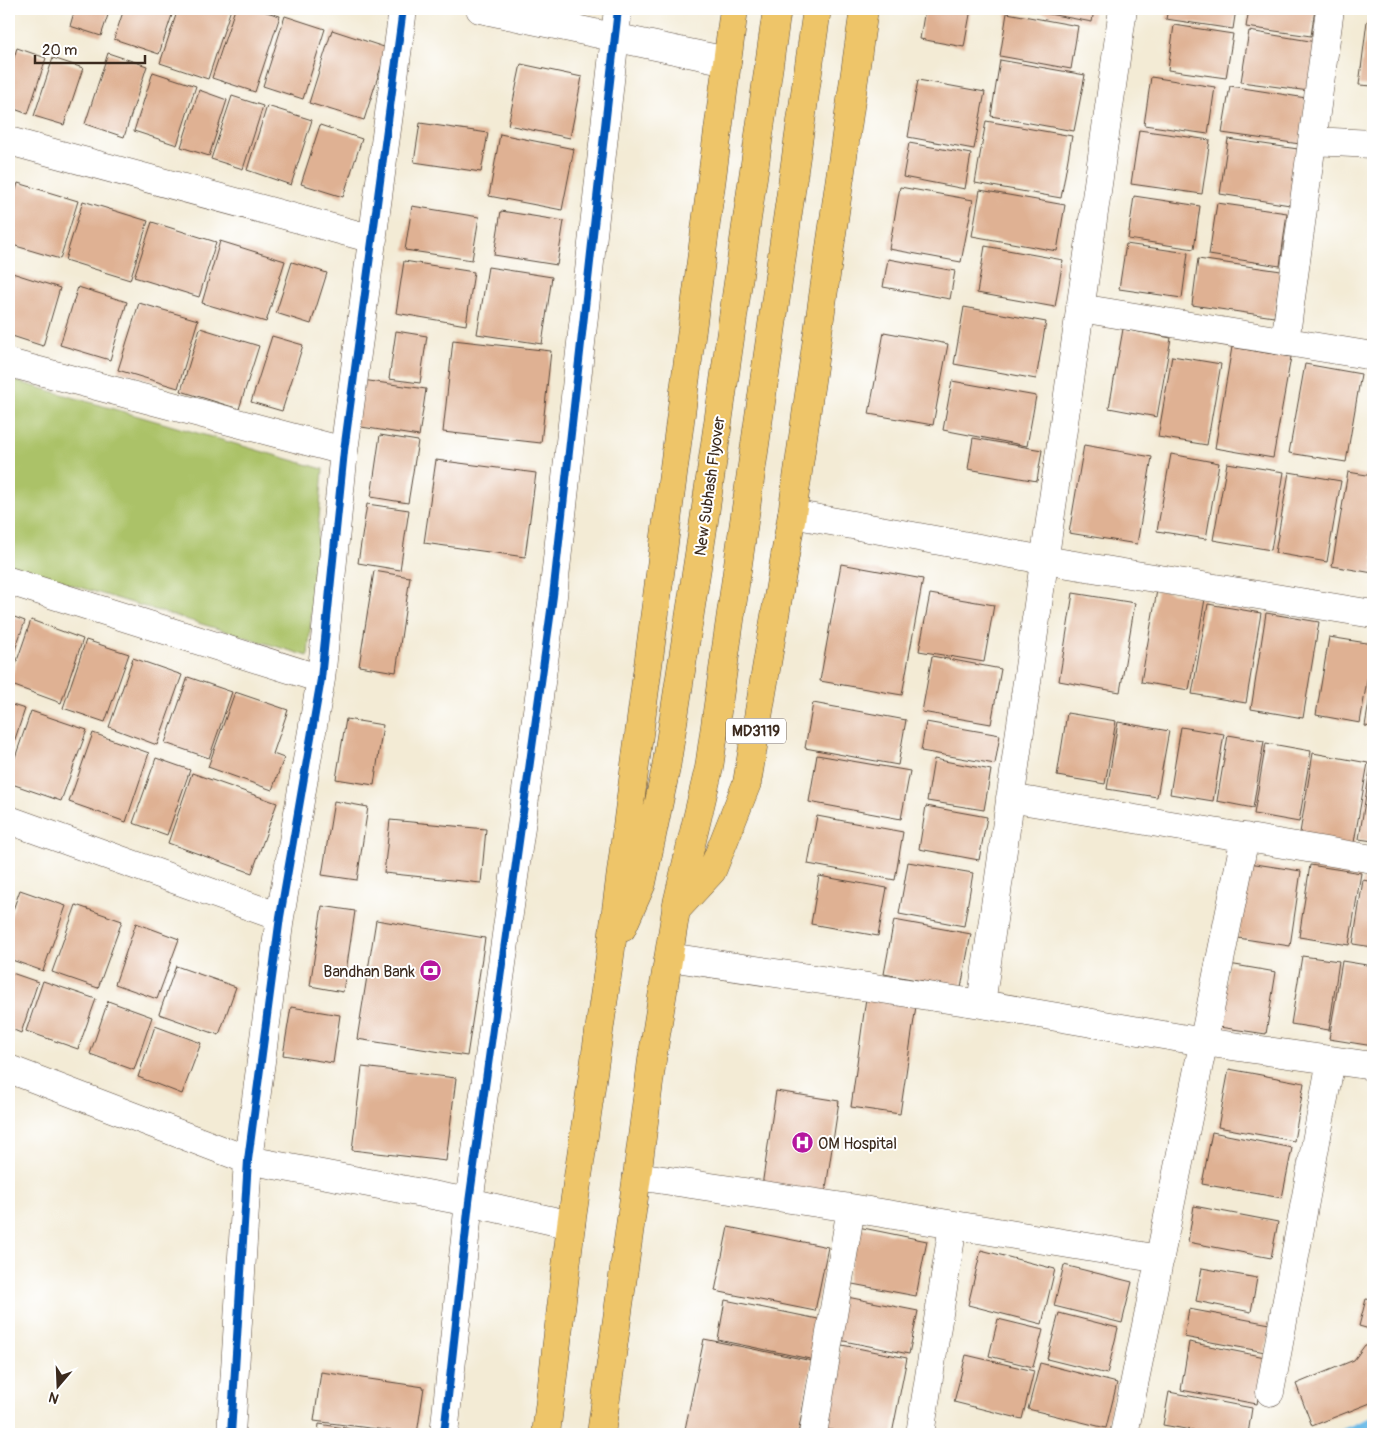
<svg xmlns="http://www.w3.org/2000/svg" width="1382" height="1443" font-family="Pangolin,sans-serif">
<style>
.green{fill:#abc267;stroke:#737642}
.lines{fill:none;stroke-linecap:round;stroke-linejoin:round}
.stream{stroke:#6dbbe7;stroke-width:11}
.building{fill:#dfb193}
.minor-casing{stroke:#574739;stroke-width:29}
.major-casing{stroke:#574739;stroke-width:29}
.minor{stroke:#fff;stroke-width:28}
.major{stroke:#eec569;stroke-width:28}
.cycleway-casing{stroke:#fff;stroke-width:11}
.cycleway{stroke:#0057b8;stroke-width:8}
.labels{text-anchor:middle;stroke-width:4;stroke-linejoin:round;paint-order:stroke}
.shield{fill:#fff;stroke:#766a62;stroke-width:1}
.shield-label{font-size:15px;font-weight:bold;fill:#3b2a1e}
.street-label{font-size:16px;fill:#3b2a1e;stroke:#fff}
.poi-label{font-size:16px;fill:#3b2a1e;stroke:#fff;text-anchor:end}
</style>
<rect width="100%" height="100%" fill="#fff"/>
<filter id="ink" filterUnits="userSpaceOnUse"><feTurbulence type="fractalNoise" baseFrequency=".02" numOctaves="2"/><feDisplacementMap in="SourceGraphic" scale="10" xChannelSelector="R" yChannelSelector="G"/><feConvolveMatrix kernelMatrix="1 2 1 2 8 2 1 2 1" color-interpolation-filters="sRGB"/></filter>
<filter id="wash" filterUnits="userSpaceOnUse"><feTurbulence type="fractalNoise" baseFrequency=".0096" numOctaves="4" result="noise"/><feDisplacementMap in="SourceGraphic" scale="20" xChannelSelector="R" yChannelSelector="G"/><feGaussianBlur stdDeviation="1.12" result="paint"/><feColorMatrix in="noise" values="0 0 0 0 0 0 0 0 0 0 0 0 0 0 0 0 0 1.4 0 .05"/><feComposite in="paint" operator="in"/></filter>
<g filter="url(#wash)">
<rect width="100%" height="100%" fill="#f3ebd5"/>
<path class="green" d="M9 379 323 469 308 656 9 566Z"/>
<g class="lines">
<path class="stream" d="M1344 1434 1373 1422"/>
</g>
<g id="blocks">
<path class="building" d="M75 9H110L101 36 70 26Z
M124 9H174L159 54 114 39Z
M178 9H231L208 79 160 63Z
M235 9H256L280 16 255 92 212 78Z
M925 9H971L964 47 920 39Z
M1022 9H1094L1092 22Z
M1168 9H1236L1233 29 1166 19Z
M1249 9H1315L1311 36 1246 27Z
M1007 13 1078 26 1071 69 1000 56Z
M285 16 325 29 303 99 263 86Z
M1367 21H1373V86L1359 85Z
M1174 25 1233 34 1226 78 1168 70Z
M332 30 387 48 364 120 309 103Z
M1249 31 1316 42 1309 91 1241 82Z
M17 48 46 58 28 114 9 107V73Z
M108 53 147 66 124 137 85 124Z
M53 58 83 68 64 125 34 116Z
M1000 60 1085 75 1074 131 991 116Z
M521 64 582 77 570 138 508 125Z
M153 72 196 86 177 145 134 131Z
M1151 77 1215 87 1208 134 1144 125Z
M918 80 985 92 974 149 908 137Z
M1230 86 1306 98 1300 144 1222 133Z
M199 90 227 100 209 156 181 147Z
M232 96 263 106 243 169 211 159Z
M267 106 312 120 291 185 247 170Z
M986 121 1072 136 1061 198 975 183Z
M420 123 488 133 481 172 414 162Z
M320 125 362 139 343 197 301 184Z
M1139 130 1210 140 1202 194 1131 184Z
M500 134 574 149 562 210 489 196Z
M1228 139 1298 149 1290 205 1220 194Z
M909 143 971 154 965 189 903 177Z
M18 183 78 201 60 259 9 244V213Z
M900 187 973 200 961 262 889 249Z
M980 190 1065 205 1057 251 972 236Z
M1134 196 1200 206 1194 249 1128 239Z
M83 201 148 221 130 280 65 260Z
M1217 203 1287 213 1280 266 1209 255Z
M412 206 479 217 472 260 405 250Z
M501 211 564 221 557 265 494 255Z
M152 222 216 242 199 297 134 277Z
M220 241 285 261 266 322 202 303Z
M1126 244 1188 253 1182 298 1119 289Z
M985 246 1063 260 1055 307 977 293Z
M888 259 955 271 950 299 883 287Z
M1198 259 1281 271 1274 317 1192 305Z
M404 261 474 272 466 325 396 313Z
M292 262 327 273 311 324 276 313Z
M488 267 552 277 542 344 477 334Z
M9 272 60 288 43 346 9 335Z
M78 287 127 302 110 360 60 345Z
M139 303 198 320 178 388 118 370Z
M964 307 1046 322 1036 379 954 364Z
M200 328 259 346 239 409 181 391Z
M1123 329 1171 338 1157 417 1109 408Z
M396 331 427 336 420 383 389 379Z
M884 332 948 344 933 425 869 414Z
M272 336 303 345 282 411 251 402Z
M453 340 551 351 541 443 443 432Z
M1232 347 1291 357 1273 458 1215 448Z
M1172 356 1221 364 1207 445 1158 437Z
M1305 364 1361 374 1346 462 1289 453Z
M362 380 426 389 419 436 355 426Z
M952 381 1036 396 1027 446 943 430Z
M380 435 418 441 408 503 371 497Z
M973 438 1042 450 1037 481 968 469Z
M1084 445 1152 457 1137 544 1069 533Z
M1171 454 1219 463 1206 539 1157 531Z
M436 460 536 473 525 557 424 543Z
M1227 463 1284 472 1271 550 1213 540Z
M1289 472 1341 481 1327 562 1275 553Z
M1348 472 1373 476V573L1332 566Z
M367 504 409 510 400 570 358 563Z
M841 564 923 579 902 695 820 681Z
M374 571 410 577 396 672 359 666Z
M1157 590 1205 599 1189 690 1141 682Z
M1073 593 1135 603 1120 692 1059 681Z
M930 594 994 605 984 662 919 651Z
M1208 604 1261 613 1246 703 1192 694Z
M1266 613 1319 622 1303 718 1251 709Z
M9 615 25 621 9 667Z
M31 620 83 639 61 703 9 684Z
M1329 637 1373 644 1360 723 1316 715Z
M86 640 129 654 105 722 63 708Z
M932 656 1001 669 991 724 922 712Z
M133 658 182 675 157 745 109 727Z
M188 677 232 692 209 758 165 743Z
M1372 684H1373V727L1365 726Z
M235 692 288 710 273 754 284 758 272 790 208 767Z
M813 703 906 720 898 765 805 748Z
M9 704 25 709 9 757Z
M31 711 87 730 61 801 9 783V775Z
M1067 713 1116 721 1105 784 1057 776Z
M346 719 383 725 374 785 336 779Z
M926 722 1000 735 995 764 921 751Z
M1118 722 1169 731 1157 797 1107 789Z
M1181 727 1224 734 1213 801 1170 794Z
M93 733 149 753 126 822 69 802Z
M1228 735 1264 741 1253 808 1217 801Z
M1266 743 1311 751 1299 822 1254 814Z
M1313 753 1368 763 1353 848 1299 839Z
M817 755 910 771 901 819 809 802Z
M1372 757H1373V841L1359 839Z
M156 758 190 770 167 835 133 823Z
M934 759 991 770 984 810 927 801Z
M192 773 277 803 252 873 168 843Z
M334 801 368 807 357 880 322 875Z
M926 806 987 817 979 860 919 849Z
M817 816 903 832 895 880 808 864Z
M390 820 486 829 481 883 384 873Z
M908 862 973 873 964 926 899 914Z
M1249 863 1301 871 1290 946 1238 938Z
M1310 865 1361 873 1349 945 1299 937Z
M819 876 887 888 878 936 811 924Z
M1363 880 1373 882V947L1353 944Z
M20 890 66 906 43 971 9 959V921Z
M76 905 122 921 98 988 52 972Z
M322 906 355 911 343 992 310 986Z
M376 920 485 938 467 1056 357 1039Z
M894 920 971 934 961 988 884 974Z
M136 923 179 939 157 999 115 984Z
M1302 956 1339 961 1329 1030 1291 1024Z
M1342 961 1373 966V1046L1329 1039Z
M1229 964 1276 972 1266 1034 1219 1027Z
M176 966 236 987 219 1035 159 1014Z
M9 972 38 982 21 1033 9 1028Z
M43 981 96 999 78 1049 26 1031Z
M866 998 916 1006 900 1114 851 1107Z
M108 1001 152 1017 134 1070 90 1054Z
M291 1007 340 1015 333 1063 283 1055Z
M155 1026 201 1043 182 1094 138 1077Z
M362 1067 456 1078 446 1161 352 1150Z
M1229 1069 1304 1083 1294 1141 1218 1127Z
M776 1091 839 1101 825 1195 762 1186Z
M1212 1132 1292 1148 1282 1198 1202 1184Z
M1194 1206 1278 1222 1271 1258 1188 1242Z
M728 1227 828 1247 815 1311 715 1291Z
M858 1227 927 1241 916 1296 847 1283Z
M981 1250 1055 1269 1042 1324 968 1305Z
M1064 1265 1132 1282 1122 1323 1054 1306Z
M1202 1268 1257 1278 1251 1312 1196 1301Z
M842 1296 918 1311 909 1354 834 1339Z
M1366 1299 1373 1300V1330L1359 1326Z
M725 1300 823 1320 815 1360 718 1340Z
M1189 1309 1270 1324 1265 1352 1184 1337Z
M1059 1313 1118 1328 1107 1374 1047 1359Z
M998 1319 1043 1330 1033 1367 989 1356Z
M704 1339 812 1361 798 1434H684Z
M1189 1342 1265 1357 1257 1404 1181 1390Z
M1373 1344V1402L1312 1426 1296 1384 1354 1360 1365 1345Z
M842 1345 907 1358 892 1434H853L825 1429Z
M966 1355 1034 1371 1022 1419 954 1402Z
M1040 1363 1117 1383 1106 1428 1028 1409Z
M321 1372 424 1387 417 1434 314 1421Z
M1169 1392 1252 1408 1248 1434H1214L1163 1425Z
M319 1424 378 1433 377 1434H318Z"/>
</g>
</g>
<g filter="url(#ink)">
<use href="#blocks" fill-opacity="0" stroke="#574739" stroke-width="1"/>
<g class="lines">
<defs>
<path id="minor" d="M480 9 727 61
M9 141 373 239
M1312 141 1373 144
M1080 308 1373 356
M1285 342 1330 9
M9 363 344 451
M792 514 1044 560 1373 614
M9 581 321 679
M1010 798 1373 859
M9 820 280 917
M669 957 981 1004 1204 1042 1373 1066
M981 1004 1123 9
M9 1069 248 1160 469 1202 571 1225
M637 1176 851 1208 1160 1259
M1270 1392 1331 1060
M231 1434 248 1160 280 917 321 679 344 451 403 9
M444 1434 469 1202 553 596 618 9
M813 1434 851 1208
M920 1434 953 1225
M1124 1434 1245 837"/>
<path id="major" d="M676 908 709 768 817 9
M622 928 642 883 666 768 702 535 777 9
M546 1434 571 1225 610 956 734 9
M601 1434 637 1176 652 1060 676 910 712 871 747 783 792 514 864 9"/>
</defs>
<use href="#minor" class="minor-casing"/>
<use href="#major" class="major-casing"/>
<use href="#minor" class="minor"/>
<use href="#major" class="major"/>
<defs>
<path id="cycleway" d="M231 1434 248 1160 280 917 321 679 344 451 403 9
M444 1434 469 1202 553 596 618 9"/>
</defs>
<use href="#cycleway" class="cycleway-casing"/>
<use href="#cycleway" class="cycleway"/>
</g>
</g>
<defs>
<symbol id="bank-disc" viewBox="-11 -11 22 22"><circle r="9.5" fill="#b5179e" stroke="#fff"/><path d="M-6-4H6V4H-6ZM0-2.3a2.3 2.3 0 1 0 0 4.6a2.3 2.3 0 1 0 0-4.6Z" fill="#fff"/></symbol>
<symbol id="hospital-disc" viewBox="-11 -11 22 22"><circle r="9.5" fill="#b5179e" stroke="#fff"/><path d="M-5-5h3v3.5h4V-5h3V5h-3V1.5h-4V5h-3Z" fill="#fff"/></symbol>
</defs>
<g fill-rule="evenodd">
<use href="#bank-disc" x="418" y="958" width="25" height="25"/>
<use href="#hospital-disc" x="790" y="1130" width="25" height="25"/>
</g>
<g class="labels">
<rect class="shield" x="726" y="718.5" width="60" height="25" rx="4"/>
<g class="shield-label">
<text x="756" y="736">MD3119</text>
</g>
<g class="street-label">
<text transform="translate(709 486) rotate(-82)" y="6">New Subhash Flyover</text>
</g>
<g class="poi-label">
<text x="415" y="977">Bandhan Bank</text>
<text x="818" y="1149" text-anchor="start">OM Hospital</text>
</g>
</g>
<rect width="1382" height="1443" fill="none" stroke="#fff" stroke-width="30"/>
<g transform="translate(58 1386) rotate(199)" stroke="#ffffff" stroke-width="4" paint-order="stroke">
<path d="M0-4L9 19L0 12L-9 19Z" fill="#3b2a1e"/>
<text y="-8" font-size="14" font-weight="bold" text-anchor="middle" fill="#3b2a1e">N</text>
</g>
<path d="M35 55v8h110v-8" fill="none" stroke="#3b2a1e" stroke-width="2.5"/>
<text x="42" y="55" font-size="15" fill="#3b2a1e" stroke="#ffffff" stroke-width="4" paint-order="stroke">20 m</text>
</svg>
